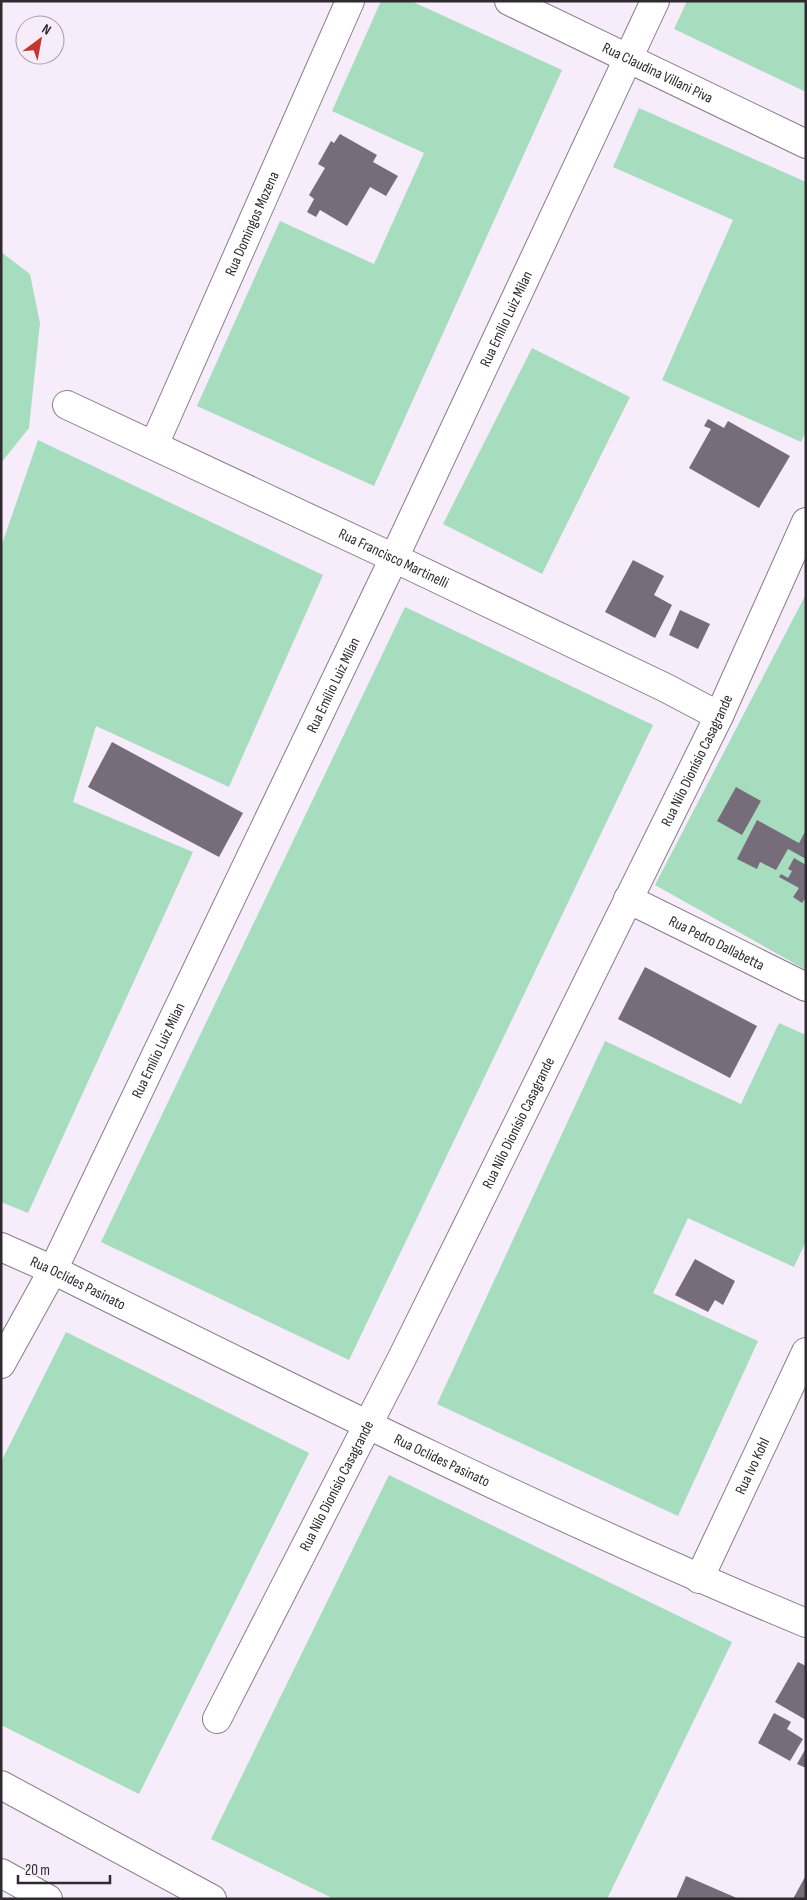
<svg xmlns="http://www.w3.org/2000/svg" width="807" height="1900" font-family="'Sofia Sans Condensed',sans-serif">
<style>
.green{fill:#a6ddbf}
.building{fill:#776d7a}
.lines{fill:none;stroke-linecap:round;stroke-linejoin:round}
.street-casing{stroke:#877d8a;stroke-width:30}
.secondary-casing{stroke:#877d8a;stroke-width:30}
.highway-casing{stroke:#877d8a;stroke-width:30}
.street{stroke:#fff;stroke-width:28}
.secondary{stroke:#fff;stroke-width:28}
.highway{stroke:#fff;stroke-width:28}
.labels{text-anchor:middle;stroke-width:5;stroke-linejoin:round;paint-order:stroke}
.street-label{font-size:15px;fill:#2e2a2f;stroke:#f7ecfa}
</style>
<rect width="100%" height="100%" fill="#f7ecfa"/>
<path class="green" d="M381 1H411L562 70 374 486 197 406 280 221 374 264 424 153 332 111Z
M687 1H806V92L674 29Z
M639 108 806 182V431L801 442 662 380 733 220 613 167Z
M1 252 30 274 40 323 29 428 1 463Z
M532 348 630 397 542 574 443 524Z
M38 440 323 575 229 787 96 726 73 802 193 852 28 1213 1 1202V547Z
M806 594V970L655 885Z
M405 607 653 725 349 1360 101 1242Z
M779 1023 806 1035V1241L794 1267 688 1218 653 1293 758 1341 678 1516 437 1404 605 1041 741 1104Z
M66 1332 309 1453 139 1794 1 1725V1462Z
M389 1475 732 1642 607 1899H334L211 1839Z"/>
<path class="building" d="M340 134 377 155 373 162 398 176 386 196 370 187 347 226 320 210 316 217 307 212 314 199 309 195 325 168 318 164 331 141 334 143Z
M708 419 724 428 728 421 790 456 759 508 689 468 711 429 704 426Z
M633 560 664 576 654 595 672 605 655 638 605 612Z
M680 610 710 624 698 649 669 635Z
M112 742 243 813 219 857 88 787Z
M736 787 761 801 742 835 717 821Z
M757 820 799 843 806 830V859L788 849 776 870 760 862 757 869 737 859Z
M794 858 806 865V897L802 903 793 897 799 888 779 877 781 874 788 878 792 871 788 869Z
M645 967 757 1026 730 1078 618 1019Z
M695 1259 735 1281 723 1305 715 1300 708 1312 675 1295Z
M798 1662 806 1666V1720L775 1702Z
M774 1713 791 1722 787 1729 803 1739 790 1761 758 1743Z
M806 1748V1768L797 1764Z
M806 1875V1899H793Z
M686 1876 739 1899H676Z"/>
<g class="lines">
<defs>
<g id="street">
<path id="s1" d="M509 1 806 144"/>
<path id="s2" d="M67 405 394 558 666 688 719 716"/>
<path id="s3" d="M154 445 350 1"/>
<path id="s4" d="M628 899 806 987"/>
<path id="s5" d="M1 1247 53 1270C301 1393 550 1517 806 1623"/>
<path id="s6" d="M1 1364 53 1270 394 558 655 1"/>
<path id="s7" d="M699 1579 806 1352"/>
<path id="s8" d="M217 1719 403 1356 719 716 806 522"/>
</g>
<path id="secondary" d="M1 1785 212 1899"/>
<path id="highway" d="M1 1873 48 1899"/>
</defs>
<use href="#street" class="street-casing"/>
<use href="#secondary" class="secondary-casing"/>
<use href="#highway" class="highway-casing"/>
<use href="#street" class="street"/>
<use href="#secondary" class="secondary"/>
<use href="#highway" class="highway"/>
</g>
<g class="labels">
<g class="street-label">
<text dy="5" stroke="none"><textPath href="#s1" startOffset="165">Rua Claudina Villani Piva</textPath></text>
<text dy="5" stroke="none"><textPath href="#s3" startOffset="242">Rua Domingos Mozena</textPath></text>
<text dy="5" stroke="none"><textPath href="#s6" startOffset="1161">Rua Emílio Luiz Milan</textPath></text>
<text dy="5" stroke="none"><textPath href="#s2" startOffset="361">Rua Francisco Martinelli</textPath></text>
<text dy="5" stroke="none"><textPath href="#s6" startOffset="756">Rua Emílio Luiz Milan</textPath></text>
<text dy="5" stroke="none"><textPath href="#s8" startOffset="1072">Rua Nilo Dionísio Casagrande</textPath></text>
<text dy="5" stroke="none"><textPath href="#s4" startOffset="99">Rua Pedro Dallabetta</textPath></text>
<text dy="5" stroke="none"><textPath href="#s6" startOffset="351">Rua Emílio Luiz Milan</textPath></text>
<text dy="5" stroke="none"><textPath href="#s8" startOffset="668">Rua Nilo Dionísio Casagrande</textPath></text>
<text dy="5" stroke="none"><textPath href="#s5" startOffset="85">Rua Oclides Pasinato</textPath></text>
<text dy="5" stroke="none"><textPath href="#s5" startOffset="490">Rua Oclides Pasinato</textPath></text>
<text dy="5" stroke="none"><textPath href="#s7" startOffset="125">Rua Ivo Kohl</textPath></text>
<text dy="5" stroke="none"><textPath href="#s8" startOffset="262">Rua Nilo Dionísio Casagrande</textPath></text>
</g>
</g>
<rect width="807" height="1900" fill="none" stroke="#2e2a2f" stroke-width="5"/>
<g transform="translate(40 40) rotate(32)"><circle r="24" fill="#f7ecfa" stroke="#a79ea9"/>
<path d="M0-4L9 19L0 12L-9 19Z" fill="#c4362e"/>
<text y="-8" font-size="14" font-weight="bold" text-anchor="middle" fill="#2e2a2f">N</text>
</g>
<path d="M18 1875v8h92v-8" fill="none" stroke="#2e2a2f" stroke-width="2.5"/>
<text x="25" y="1875" font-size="15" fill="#2e2a2f" stroke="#f7ecfa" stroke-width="4" paint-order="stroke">20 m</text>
</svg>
